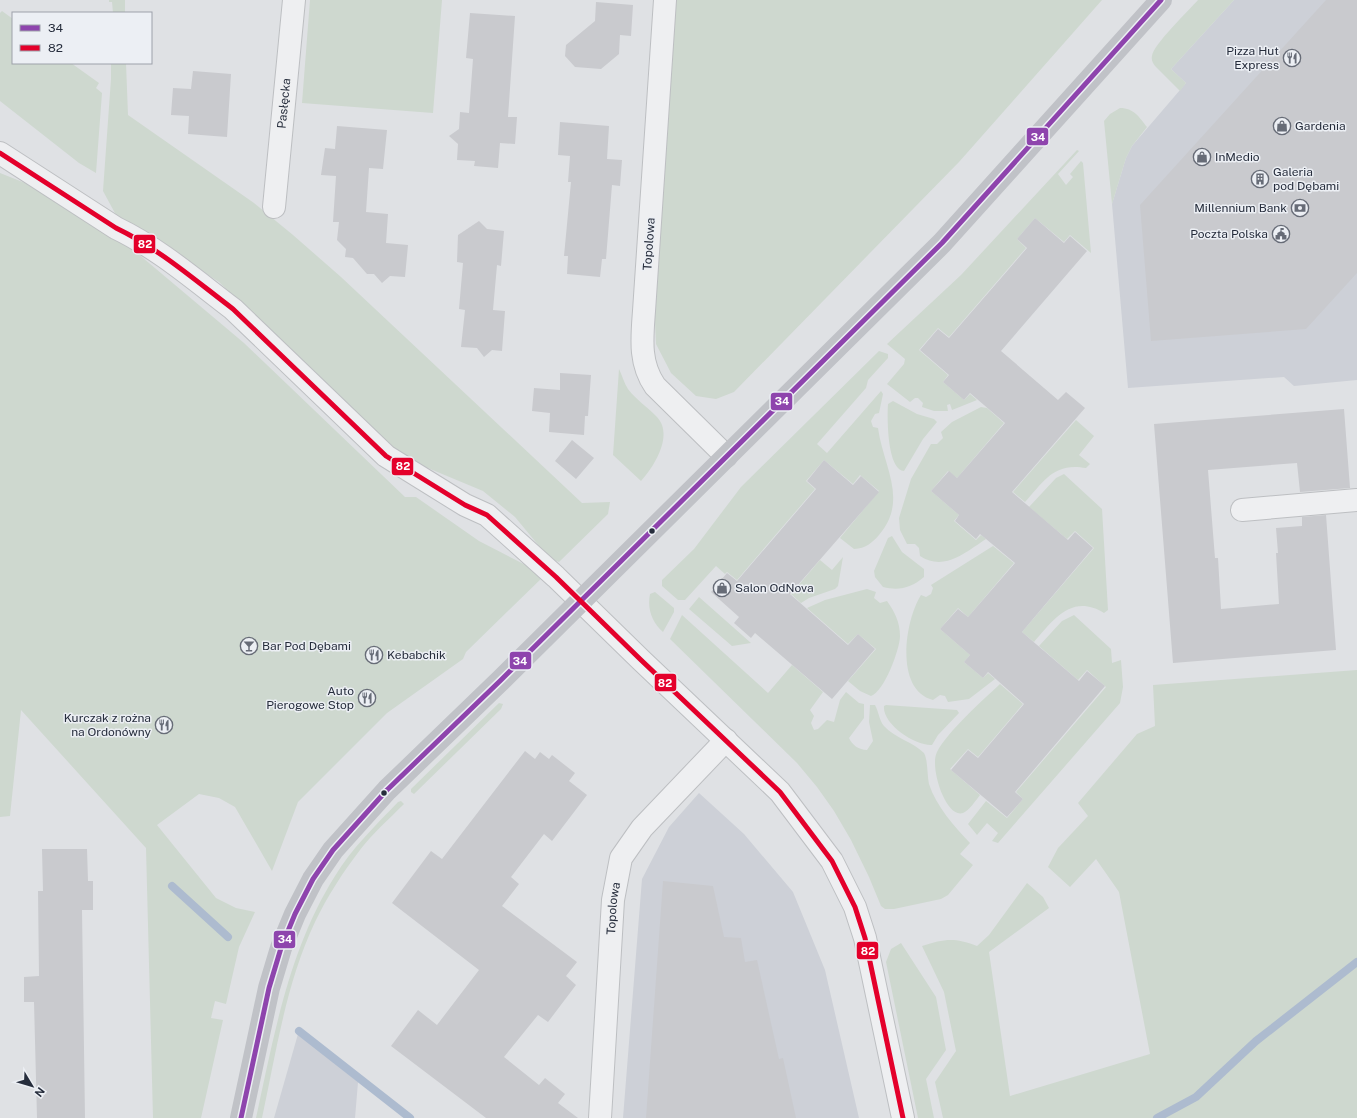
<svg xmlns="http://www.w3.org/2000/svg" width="1357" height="1118" font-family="'Public Sans',sans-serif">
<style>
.built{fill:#cdd0d7}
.green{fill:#ced8cf}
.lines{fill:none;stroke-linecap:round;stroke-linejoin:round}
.stream{stroke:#adbbcf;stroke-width:8}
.building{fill:#c9cace}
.street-casing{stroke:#bdbfc2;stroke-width:24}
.street{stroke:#eeeff1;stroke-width:22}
.secondary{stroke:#c0c2c7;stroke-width:22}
.bus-1-casing{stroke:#eceff4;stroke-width:8}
.bus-2-casing{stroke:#eceff4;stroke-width:8}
.bus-1{stroke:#8e44ad;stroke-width:5}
.bus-2{stroke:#e4002b;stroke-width:5}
.bus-dot{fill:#262d3c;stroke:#eceff4;stroke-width:1.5}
.labels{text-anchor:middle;stroke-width:3;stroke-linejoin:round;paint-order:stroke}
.poi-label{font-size:12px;fill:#262d3c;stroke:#eceff4;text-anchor:start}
.street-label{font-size:12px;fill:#262d3c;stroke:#eceff4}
.line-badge{stroke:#eceff4;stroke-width:1.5}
.badge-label{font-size:11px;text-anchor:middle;font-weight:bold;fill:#fff}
</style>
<rect width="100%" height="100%" fill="#dfe1e4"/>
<path class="built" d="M1234 0H1357V380L1294 386 1284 377 1128 388 1112 204 1126 158 1132 146 1186 83 1171 69Z
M699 793 744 834 793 892 825 970 859 1118H623L642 879 669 827Z
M298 1034 358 1082 355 1118H274Z"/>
<path class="green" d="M109 0H125V13H113L112 2H109Z
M310 0H442L433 113 302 103Z
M674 0H1102L959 162 734 392 716 399 696 396 671 373 656 344 654 301Z
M1198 0H1234L1171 69 1186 83 1180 91 1156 67C1153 64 1151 60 1152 56 1153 45 1189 10 1198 0Z
M2 11 13 19V63H71L99 83 96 88 102 93 96 173 79 163 0 101V13Z
M111 63H126L128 115 254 203 293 235 341 277 582 503 610 502 608 514 559 562 549 558 515 517 483 491 399 456 377 437 219 282 116 215 103 191 111 79Z
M1120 108C1134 108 1139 117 1147 127L1132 146 1126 158 1112 204 1104 121 1110 114Z
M1077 150 1079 151 1058 174 1066 185 1073 177 1070 174 1081 161 1083 163 1091 253 1070 235 1064 242 1035 218 1017 239 1026 248 949 337 938 328 919 350 948 375 943 382 964 400 970 394 977 400 952 410 950 404 947 405 948 411H934L922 407 923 403 918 398H915L910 402 887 384 904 364 905 359 887 344 961 275Z
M0 173 25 183 130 247 244 343 405 497H416L479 541 545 575 466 652 463 659 387 713 298 802 272 871 235 807 219 798 199 794 157 825 216 898 236 908 255 912 239 947 226 1004 215 1001 211 1018 223 1020 201 1118H153L146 848 21 710 10 816 0 817Z
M879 351 888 354V358L868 380 866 388 817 444 827 453 881 391 883 394 879 413 875 414 871 421 873 427 878 428C883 466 909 500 879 535 871 544 866 548 854 549L840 538 879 491 860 475 853 484 824 460 806 481 815 489 737 580 727 572 725 574 716 566 685 600H678L662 586V580L694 549 741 487Z
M619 369C622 375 624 383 628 389 636 400 648 407 657 417 674 435 654 467 641 481L613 455Z
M893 401 917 414 934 419 937 422 923 439 904 471C887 470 887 417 888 404Z
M981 407 987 408 1004 423 957 478 948 471 931 491 959 515 954 521 976 540 981 535 986 539C966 552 944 572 920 556L919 548 915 544H907L900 530 899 518 911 479 931 444H937L943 438 941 432 952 422Z
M1076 420 1094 436 1079 455 1090 464 1086 468C1054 462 1044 481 1025 502L1013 492Z
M1064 474 1102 509 1108 610 1104 613C1072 593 1053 620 1034 642L1022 632 1094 548 1075 531 1067 539 1029 507 1056 478Z
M892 536 902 552 924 569V577C911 588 899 591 883 587L875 577 874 571 888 538Z
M993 546 1014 563 968 617 958 608 940 629 970 655 964 662 983 678 988 673 995 679 969 699 948 702 945 696 940 695 933 700C894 690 905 620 921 595L926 597 931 594 933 588 931 585Z
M843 557 838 586 835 589 809 598 801 603 791 594 820 560 832 570Z
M867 589 876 592 874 598 880 603 887 601C895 612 900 623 900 636 900 649 884 692 871 696L860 691 848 681 876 649 858 634 848 644 807 608 825 600Z
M655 592 674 608V612L663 632C652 622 647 609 650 594Z
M699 597 751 643 732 646 689 609Z
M682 615 768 693 792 665 823 692 810 710 814 716 811 723 814 730 818 729 827 720 834 722 840 700 846 692 859 703 864 704V718L849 738C852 745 859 750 867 750L873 741 869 722 870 705H875C879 712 879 720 884 726 895 738 913 742 924 753 928 760 927 775 929 784 936 806 954 826 970 843L960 854 973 865 948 895 941 899 894 909H885L881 906 869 877 851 840 834 811 817 787 797 763 670 639Z
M1074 615 1111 649 1112 663 1121 660 1123 687 1120 703 998 843 992 841 998 833 987 823 977 835 968 824 986 801 1007 818 1023 799 1016 792 1106 687 1087 670 1078 680 1039 646 1062 621Z
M1357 670V1118H943L935 1082 956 1051 944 992 922 946C944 939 954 937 977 946L989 935 1027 883 1043 897 1049 908 989 952 1010 1096 1150 1054 1119 892 1096 859 1070 887 1048 867 1058 848 1088 816 1078 803 1137 734 1155 726 1153 685Z
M1000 684 1023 704 978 757 968 749 950 769 980 795C976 800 969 811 963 813 946 819 929 767 937 752 947 732 983 700 1000 684Z
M499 703 503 704 501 709 414 794 411 792V789Z
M886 705 957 710 959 713 938 735 932 745C915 746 882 724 884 706Z
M401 801 404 804C389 819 373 833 360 850 343 872 327 897 315 922 286 983 276 1053 262 1118H256C274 1035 289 949 335 876 352 848 376 825 398 802Z
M901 943 936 997 946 1050 926 1079 934 1118H918L886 962 891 949Z"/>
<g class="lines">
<path class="stream" d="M172 886 228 937
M299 1031 410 1118
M1157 1118 1196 1097 1256 1041 1357 962"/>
</g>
<path class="building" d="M1326 0H1357V273L1306 329 1151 341 1140 205Z
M596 2 633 5 631 36 620 35 619 54 601 69 575 67 565 56 566 45 595 21Z
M470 13 515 16 508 117H517L515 144 500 143 498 168 474 166 475 161 457 160 458 144 449 136 459 129 460 112 469 113 473 59 466 58Z
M193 71 231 74 227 137 188 134 189 116 171 115 173 88 191 89Z
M560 122 609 126 607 159 622 160 620 186 612 185 606 259H602L600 277 567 274 568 256H564L571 182H568L570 156 558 155Z
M337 126 387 130 383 169 369 168 366 212 388 214 386 243 408 245 405 277 390 276 382 283 374 274H367L353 258 345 257 346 249 337 240 339 222H333L336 176 321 175 325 148 335 149Z
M1035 218 1064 243 1070 236 1087 251 1001 351 1058 400 1066 392 1085 408 1012 492 1068 540 1075 532 1093 548 1022 632 1079 681 1087 671 1105 686 1015 792 1023 799 1007 817 951 770 968 750 978 758 1024 704 988 672 983 678 964 662 970 655 940 629 958 609 968 617 1015 563 980 534 976 539 955 521 959 515 931 491 949 471 957 478 1005 423 970 393 964 400 943 382 949 375 920 350 938 329 949 338 1027 248 1017 239Z
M479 221 487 229 504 231 501 266 497 265 493 310 505 311 502 351 492 350 484 357 477 348 461 347 465 310 459 309 463 263 457 262 458 235Z
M560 373 591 375 588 416H585L584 435 549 432 550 413 532 411 534 388 560 390Z
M1344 409 1350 488 1300 492 1297 463 1208 470 1215 558H1218L1221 609 1279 604 1276 553H1278L1276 528 1302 526V517L1326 515 1336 650 1173 663 1154 424Z
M572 440 594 458 576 479 555 461Z
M824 460 853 485 861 476 879 492 790 594 848 645 858 634 875 649 832 699 755 633 751 638 734 623 739 617 711 592 727 573 737 581 816 489 807 481Z
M525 751 535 759 540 752 549 759 552 755 575 773 569 781 587 795 552 841 544 834 511 877 519 884 502 906 577 962 566 976 576 985 548 1022 538 1015 504 1057 539 1085 545 1078 565 1094 558 1103 578 1118H486L391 1046 418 1010 437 1025 479 970 392 903 431 851 442 859Z
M42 849H87L88 881H93V910H82L85 1118H37L34 1002H24V977L39 976 38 891H43Z
M663 881 713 886 724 937 741 938 745 962 757 960 779 1059 783 1058 796 1118H646Z"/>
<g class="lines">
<defs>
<g id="street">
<path d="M665 0 644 311C642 338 639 363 655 386L726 456"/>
<path d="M0 153 116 228C158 248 196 281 233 309L386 456 465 505 487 515 556 577 641 660 780 792 832 861 855 907 865 938 903 1118"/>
<path id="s1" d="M274 207 294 0"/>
<path d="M1242 510 1357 500"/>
<path id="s2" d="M600 1118 613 900 621 858 642 828 726 740"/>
</g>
</defs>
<use href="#street" class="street-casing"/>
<use href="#street" class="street"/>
<path class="secondary" d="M241 1118 269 988 281 948 295 914 313 879 333 850 387 790 501 680 942 243 1161 0"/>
<defs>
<path id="bus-1" d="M241 1118 269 988 281 948 295 914 313 879 333 850 387 790 501 680 942 243 1161 0"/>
<path id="bus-2" d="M0 153 116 228C158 248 196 281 233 309L386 456 465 505 487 515 556 577 641 660 780 792 832 861 855 907 865 938 903 1118"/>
</defs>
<use href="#bus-1" class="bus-1-casing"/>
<use href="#bus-2" class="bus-2-casing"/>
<use href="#bus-1" class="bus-1"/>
<use href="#bus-2" class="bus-2"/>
</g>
<defs>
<symbol id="restaurant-ring" viewBox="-11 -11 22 22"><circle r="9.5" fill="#eceff4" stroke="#676c77" stroke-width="1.5"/><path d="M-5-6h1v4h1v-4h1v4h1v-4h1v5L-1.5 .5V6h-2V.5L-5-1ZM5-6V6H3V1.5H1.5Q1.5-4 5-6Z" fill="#676c77"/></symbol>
<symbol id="shop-ring" viewBox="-11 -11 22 22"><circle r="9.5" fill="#eceff4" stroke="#676c77" stroke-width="1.5"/><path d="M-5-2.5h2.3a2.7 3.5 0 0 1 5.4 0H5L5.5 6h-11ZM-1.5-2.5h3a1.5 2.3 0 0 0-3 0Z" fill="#676c77"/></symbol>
<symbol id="building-ring" viewBox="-11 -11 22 22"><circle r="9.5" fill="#eceff4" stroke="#676c77" stroke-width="1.5"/><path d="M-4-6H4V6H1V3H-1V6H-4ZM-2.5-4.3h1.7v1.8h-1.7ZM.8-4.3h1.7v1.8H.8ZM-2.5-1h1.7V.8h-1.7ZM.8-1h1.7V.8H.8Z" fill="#676c77"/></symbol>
<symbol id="bank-ring" viewBox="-11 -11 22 22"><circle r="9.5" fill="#eceff4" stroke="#676c77" stroke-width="1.5"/><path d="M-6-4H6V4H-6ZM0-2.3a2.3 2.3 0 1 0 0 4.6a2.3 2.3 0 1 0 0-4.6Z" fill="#676c77"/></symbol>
<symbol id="civic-ring" viewBox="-11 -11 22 22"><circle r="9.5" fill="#eceff4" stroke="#676c77" stroke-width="1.5"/><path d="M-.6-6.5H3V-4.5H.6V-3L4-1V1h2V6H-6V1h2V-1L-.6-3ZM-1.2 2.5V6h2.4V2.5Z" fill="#676c77"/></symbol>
<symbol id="bar-ring" viewBox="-11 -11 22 22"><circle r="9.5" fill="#eceff4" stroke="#676c77" stroke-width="1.5"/><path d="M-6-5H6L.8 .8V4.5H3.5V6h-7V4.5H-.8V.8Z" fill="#676c77"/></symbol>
</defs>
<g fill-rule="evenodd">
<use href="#restaurant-ring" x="1282" y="48" width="20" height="20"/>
<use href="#shop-ring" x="1272" y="116" width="20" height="20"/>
<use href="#shop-ring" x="1192" y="147" width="20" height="20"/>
<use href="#building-ring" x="1250" y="169" width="20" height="20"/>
<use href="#bank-ring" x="1290" y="198" width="20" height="20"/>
<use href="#civic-ring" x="1271" y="224" width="20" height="20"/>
<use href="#shop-ring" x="712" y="578" width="20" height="20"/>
<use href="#bar-ring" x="239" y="636" width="20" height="20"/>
<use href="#restaurant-ring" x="364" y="645" width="20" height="20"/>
<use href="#restaurant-ring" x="357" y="688" width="20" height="20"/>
<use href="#restaurant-ring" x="154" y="715" width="20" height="20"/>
</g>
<g class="bus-dot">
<circle cx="652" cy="531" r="3.5"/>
<circle cx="384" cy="793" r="3.5"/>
</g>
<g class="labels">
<g class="poi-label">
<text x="1279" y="55" text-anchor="end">Pizza Hut<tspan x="1279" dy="14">Express</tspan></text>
<text x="1295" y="130">Gardenia</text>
<text x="1215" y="161">InMedio</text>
<text x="1273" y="176">Galeria<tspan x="1273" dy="14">pod Dębami</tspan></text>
<text x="1287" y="212" text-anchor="end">Millennium Bank</text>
<text x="1268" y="238" text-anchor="end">Poczta Polska</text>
<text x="735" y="592">Salon OdNova</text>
<text x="262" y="650">Bar Pod Dębami</text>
<text x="387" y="659">Kebabchik</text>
<text x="354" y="695" text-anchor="end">Auto<tspan x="354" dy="14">Pierogowe Stop</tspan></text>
<text x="151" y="722" text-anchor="end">Kurczak z rożna<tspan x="151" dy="14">na Ordonówny</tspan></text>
</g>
<g class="street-label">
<text dy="4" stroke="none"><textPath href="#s1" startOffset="104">Pasłęcka</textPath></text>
<text transform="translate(649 244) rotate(-86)" y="4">Topolowa</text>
<text dy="4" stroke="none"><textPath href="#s2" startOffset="210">Topolowa</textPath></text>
</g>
</g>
<g class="line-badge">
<rect x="1026" y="127" width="23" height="19" rx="4" fill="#8e44ad"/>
<rect x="133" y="234" width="23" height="20" rx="4" fill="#e4002b"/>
<rect x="770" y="392" width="23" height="19" rx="4" fill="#8e44ad"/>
<rect x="391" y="457" width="23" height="19" rx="4" fill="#e4002b"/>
<rect x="509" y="651" width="23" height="19" rx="4" fill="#8e44ad"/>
<rect x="654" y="673" width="23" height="19" rx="4" fill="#e4002b"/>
<rect x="273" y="930" width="23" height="19" rx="4" fill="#8e44ad"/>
<rect x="856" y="941" width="23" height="19" rx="4" fill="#e4002b"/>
</g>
<g class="badge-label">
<text x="1038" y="141">34</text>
<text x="145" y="248">82</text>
<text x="782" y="405">34</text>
<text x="403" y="470">82</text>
<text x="520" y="665">34</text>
<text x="665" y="687">82</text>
<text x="285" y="943">34</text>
<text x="868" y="955">82</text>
</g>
<rect x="12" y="12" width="140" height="52" fill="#eceff4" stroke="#9da1aa"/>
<rect x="20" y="25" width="20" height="6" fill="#8e44ad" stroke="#9da1aa"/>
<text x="48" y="32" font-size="12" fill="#262d3c">34</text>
<rect x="20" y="45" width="20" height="6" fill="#e4002b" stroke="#9da1aa"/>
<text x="48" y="52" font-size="12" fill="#262d3c">82</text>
<g transform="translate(32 1086) rotate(128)" stroke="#eceff4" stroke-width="3" paint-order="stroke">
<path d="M0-3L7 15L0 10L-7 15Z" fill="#262d3c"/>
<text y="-6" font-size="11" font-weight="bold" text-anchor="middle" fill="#262d3c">N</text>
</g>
</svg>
